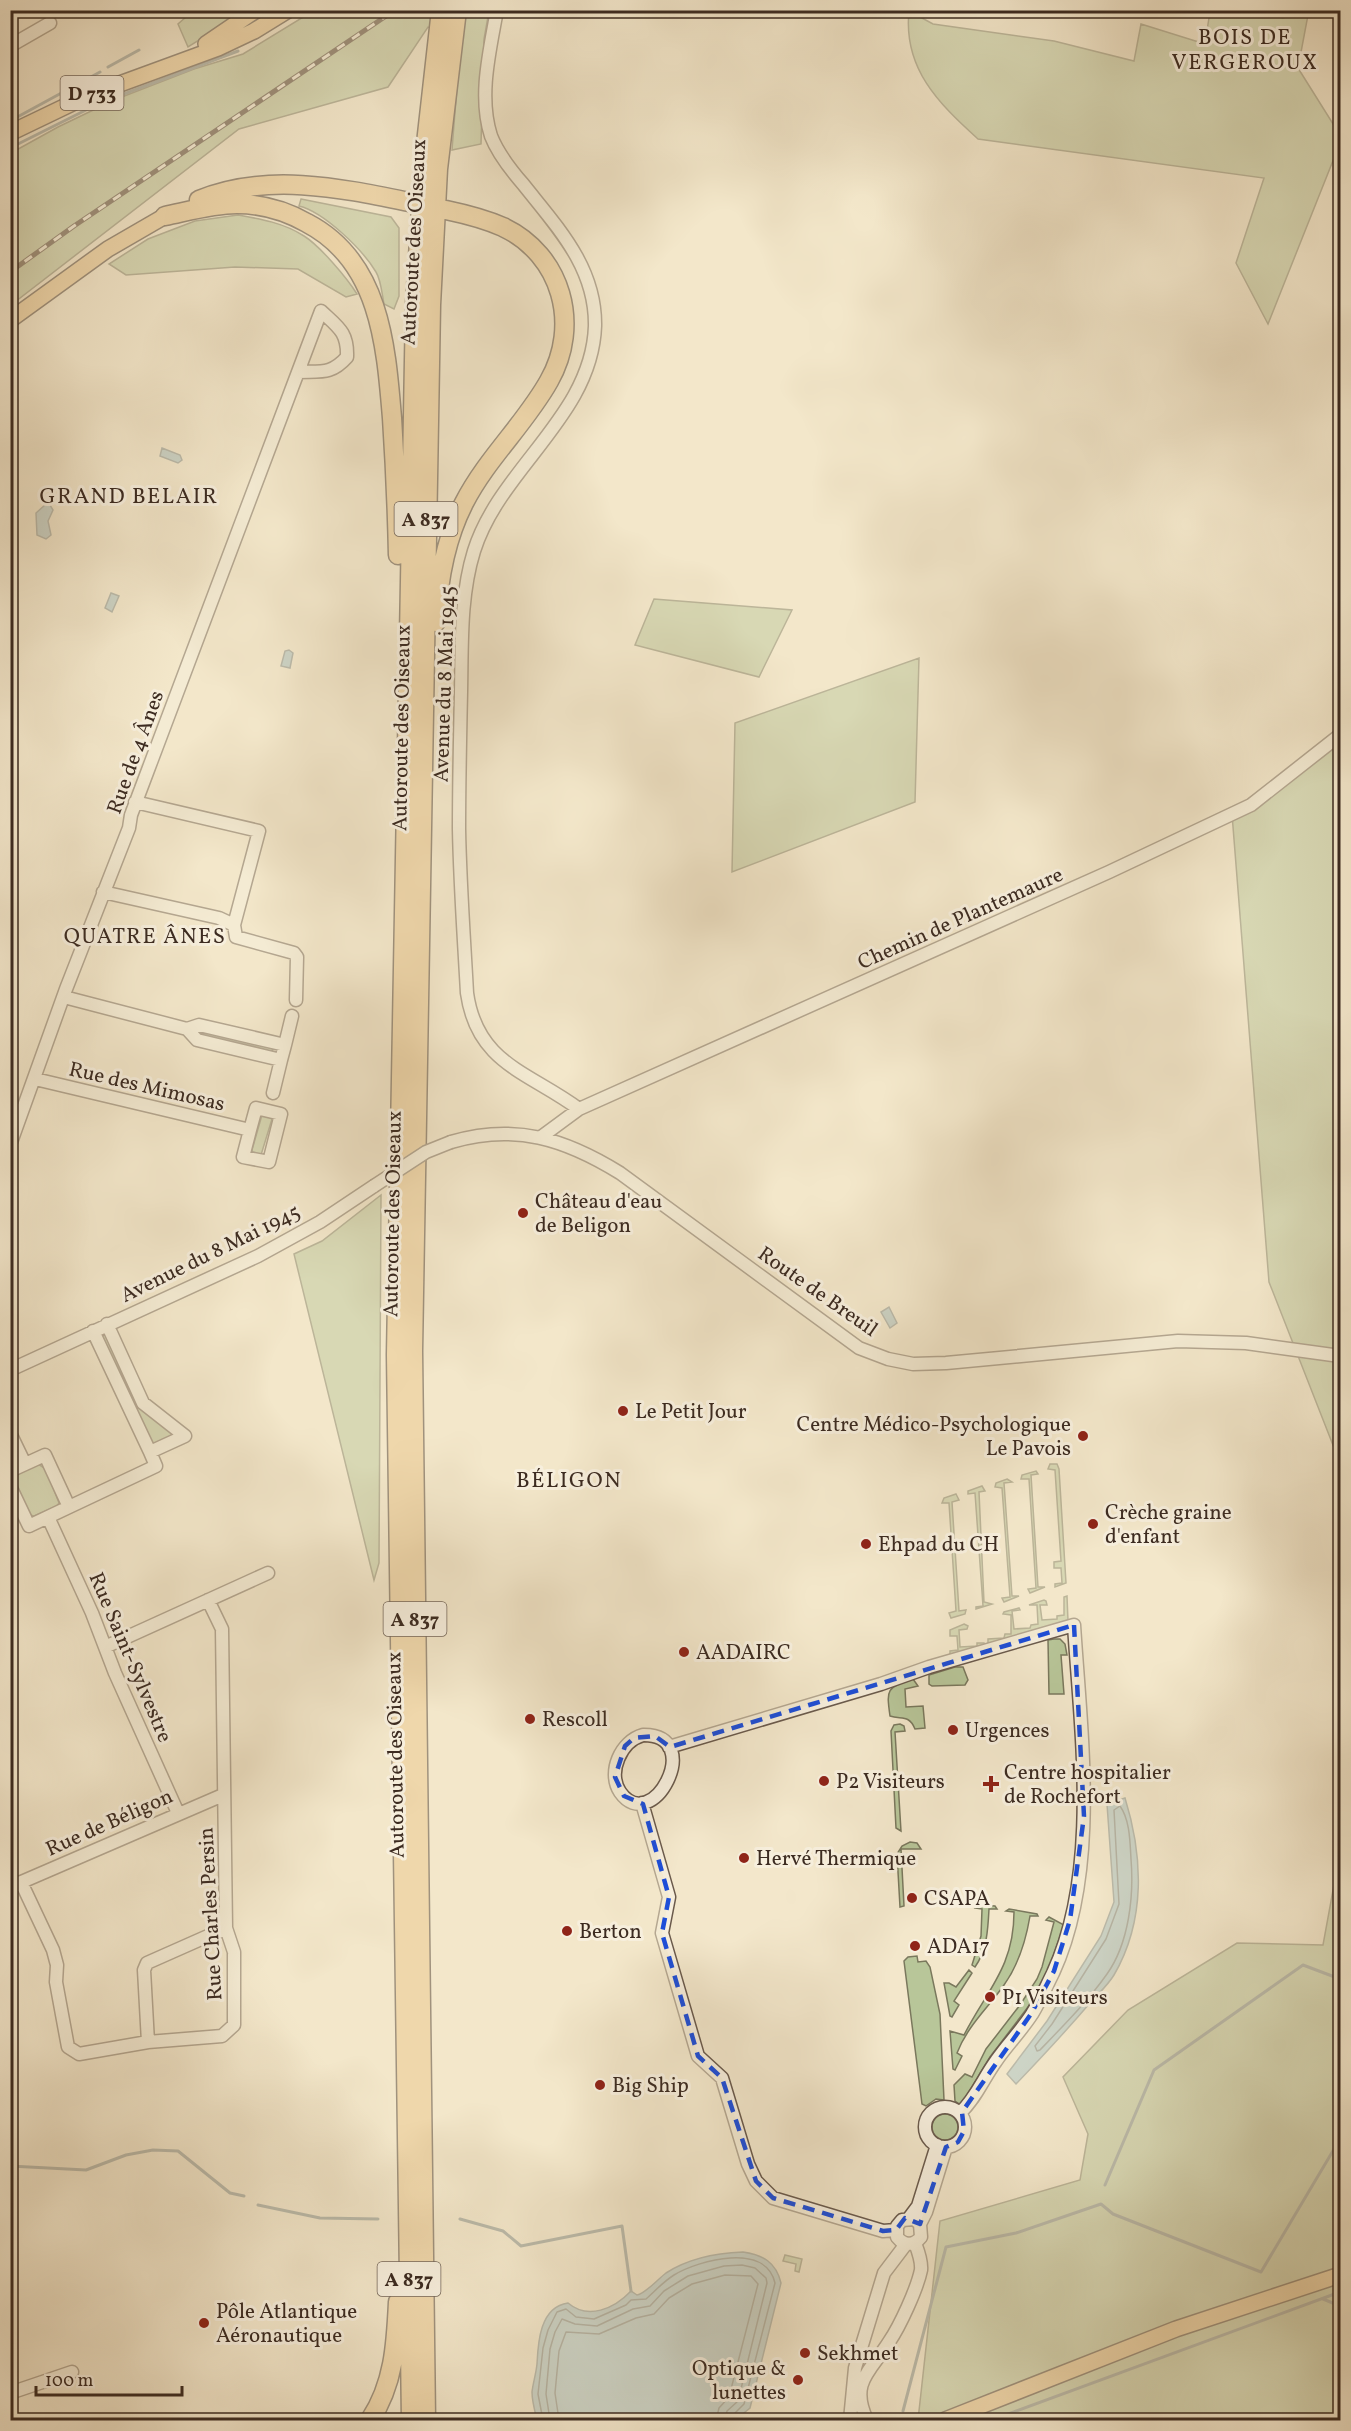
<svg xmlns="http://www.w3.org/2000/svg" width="1351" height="2431" font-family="Vollkorn,serif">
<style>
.green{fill:#b8c699;stroke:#7a785d;stroke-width:1.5}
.water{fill:#a1bdc2;stroke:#798382;stroke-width:1.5}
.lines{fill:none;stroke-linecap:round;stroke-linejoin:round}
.shore{stroke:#6e7472;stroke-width:1.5}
.stream{stroke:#798382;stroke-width:3}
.minor-casing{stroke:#6a5a4c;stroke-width:15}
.major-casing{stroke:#3c2b21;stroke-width:18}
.highway-casing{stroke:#3c2b21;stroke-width:21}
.minor{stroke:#f7efdd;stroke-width:12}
.major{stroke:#eac486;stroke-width:15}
.highway{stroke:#eac486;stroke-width:18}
.rail-casing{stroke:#3c2b21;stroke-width:5}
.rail{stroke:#f7efdd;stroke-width:3;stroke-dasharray:9;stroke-linecap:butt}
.minor-bridge-casing{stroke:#6a5a4c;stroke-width:15;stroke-linecap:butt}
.minor-bridge{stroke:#f7efdd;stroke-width:12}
.marked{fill:none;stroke:#1d4ed8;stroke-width:4.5;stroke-dasharray:12 8;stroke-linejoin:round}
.poi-dot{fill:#8f2418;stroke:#f7efdd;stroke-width:2}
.labels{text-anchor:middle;stroke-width:6;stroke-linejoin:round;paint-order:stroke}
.shield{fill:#f7efdd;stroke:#746659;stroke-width:1.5}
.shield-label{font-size:20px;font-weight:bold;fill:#3c2b21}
.street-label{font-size:21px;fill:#3c2b21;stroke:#f7efdd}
.poi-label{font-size:21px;fill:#3c2b21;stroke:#f7efdd;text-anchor:start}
.neighbourhood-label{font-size:22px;letter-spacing:1.5px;fill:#3c2b21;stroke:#f7efdd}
</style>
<rect width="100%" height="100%" fill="#f3e7cb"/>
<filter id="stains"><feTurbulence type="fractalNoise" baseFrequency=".00333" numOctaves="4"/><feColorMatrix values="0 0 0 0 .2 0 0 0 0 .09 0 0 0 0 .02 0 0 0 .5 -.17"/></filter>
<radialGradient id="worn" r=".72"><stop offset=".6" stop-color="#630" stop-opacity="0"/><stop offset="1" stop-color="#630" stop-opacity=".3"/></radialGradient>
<path class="green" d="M193 11H246L188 47 178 24Z
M313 11H489L484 39 481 144 452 150 461 36 428 27 388 87 239 129 11 305V153L58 127 114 100 194 69 243 54Z
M909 11 933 24 1054 41 1134 61 1141 24 1205 44 1210 11H1259L1283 18 1298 12 1308 15 1298 68 1340 135V143L1268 324 1236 263 1264 178 978 139C938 103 903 68 909 11Z
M301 199 391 217 399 228V296L394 309 384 304C382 294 381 280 376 272 363 250 324 212 299 206Z
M238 215C261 219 284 223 304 236 320 246 347 278 357 294L346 297 298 269 235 267 126 275 109 264 148 239 195 221Z
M654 599 792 610 759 677 635 645Z
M919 658 915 802 732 872 735 723Z
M1340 730V1463L1269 1282 1232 814Z
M198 1030 272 1048 273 1052 198 1034Z
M262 1115 271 1117 272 1119 261 1155 253 1154 252 1150Z
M381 1195 379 1563 374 1580 294 1254 322 1241Z
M107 1324 143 1403 185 1436 150 1452 93 1331Z
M38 1464 46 1469 59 1503 57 1506 34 1516 30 1515 14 1484 16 1474Z
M1050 1464H1057L1059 1469 1066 1583 1055 1587V1584L1062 1583 1061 1568H1054V1562L1061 1561 1055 1470 1048 1469Z
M1036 1471 1038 1474 1031 1475 1038 1587H1045L1030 1593 1028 1589 1036 1588 1029 1479H1021L1022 1475Z
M1007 1479 1012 1482 1004 1483 1012 1596H1019L1004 1602 1002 1598 1010 1597 1002 1488 995 1487 996 1483Z
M982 1486 985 1491 979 1492 984 1602 992 1604 976 1609V1607L983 1606 975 1493 968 1494V1491Z
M956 1494 959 1500 952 1502 959 1611 966 1610 965 1614 951 1618 949 1613 956 1611 949 1503H942L944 1498Z
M1067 1596 1068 1621 988 1647V1639L1004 1638 1005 1634H1011V1615L1003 1614 1004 1612 1019 1608 1020 1610 1012 1611 1014 1629 1030 1628 1031 1625 1038 1624 1037 1605H1029L1044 1600 1046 1601 1047 1605H1040L1042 1620 1057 1619V1616L1064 1615V1597Z
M964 1624 968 1626 967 1629 959 1630 960 1647 977 1646V1643H984L985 1648 950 1657V1651L958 1650 957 1636H950V1630Z
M1054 1639H1060L1065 1644 1067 1655H1061L1064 1694H1049L1048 1640Z
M955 1667H963L968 1680 965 1685 932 1686 929 1684V1675Z
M913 1679 918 1686 905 1689 906 1707 923 1706 925 1728 915 1729C909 1714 901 1720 890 1716 886 1688 887 1688 913 1679Z
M900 1724 904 1726 905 1731 895 1732 901 1831 896 1828 891 1731 894 1725Z
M910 1842 917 1843 921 1849H901L904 1906 900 1907 897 1854 902 1846Z
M1340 1852V2420H918L940 2221 1080 2180 1088 2134 1063 2077 1128 2010 1237 1943 1323 1945Z
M977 1905 995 1906 997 1909H989C988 1929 987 1950 975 1967L972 1965 981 1936 982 1909 975 1908Z
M1009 1909 1037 1914 1038 1916H1030C1026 1940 1019 1964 1004 1985 988 2008 968 2025 957 2053L962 2056 955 2070 953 2069 950 2031 964 2035C987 1990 1014 1967 1014 1912L1006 1911Z
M1049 1917 1064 1925 1048 1971 1028 2007 990 2057 961 2105 955 2101 954 2085 965 2074 972 2077 986 2049 1020 2005 1037 1979 1042 1967 1054 1922 1046 1920Z
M917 1956 918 1962 926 1961 930 1967 940 2014 944 2100 936 2099 926 2106 922 2104 904 1961 908 1957Z
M969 1970 972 1973 954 2001 959 2005 952 2017 950 2016 944 1983H949L956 1987Z
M932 2127a13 13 0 1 1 26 0a13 13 0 1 1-26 0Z
M785 2255 802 2259 799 2272 795 2271 796 2264 783 2261Z"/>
<path class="water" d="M162 448 180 455 182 460 178 463 160 456Z
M45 505H50L53 510 48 521 51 535 46 539 37 535 36 513Z
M111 593 119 596 112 612 105 608Z
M289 650 293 653 290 668 281 666 285 651Z
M889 1307 897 1323 890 1328 881 1312Z
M1125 1798C1143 1856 1146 1920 1114 1975 1108 1985 1098 1994 1090 2003 1066 2031 1041 2058 1016 2084L1007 2074 1047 2021 1101 1936 1114 1902 1107 1804Z
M743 2252C763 2255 776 2262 781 2283L750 2408 735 2420H537C535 2412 532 2401 532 2392 533 2383 536 2374 537 2364 538 2342 540 2307 568 2303 588 2320 614 2309 631 2291L637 2295C645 2294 658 2279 666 2273 689 2258 717 2253 743 2252Z"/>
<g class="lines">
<path class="shore" d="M1120 1806C1130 1820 1130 1842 1131 1859 1134 1896 1129 1943 1107 1974 1088 2001 1063 2026 1040 2050L1037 2051 1035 2046 1052 2024 1106 1939 1119 1904 1114 1810Z
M543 2420 538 2394 543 2348 548 2330 557 2312 566 2309 576 2317 594 2319 626 2305 631 2300 646 2299C655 2291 663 2282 674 2275 699 2260 766 2242 775 2283L744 2404 734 2414 733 2420
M550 2420 546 2394 550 2349 555 2332 562 2319 575 2324 597 2326 633 2309 650 2306 664 2291 688 2276 724 2266 742 2265 755 2268 766 2278 767 2283 738 2401 727 2411 725 2420
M559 2420 555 2393 559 2351 566 2332 599 2334 636 2318 654 2314 669 2298 692 2284 725 2275 751 2276 758 2284 729 2397 719 2408 716 2420"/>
<path class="stream" d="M108 67 139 50
M10 121 100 72
M10 148 100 103 238 51
M10 2166 86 2170 126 2155 153 2150 178 2151 230 2193 244 2196
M1105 2185 1154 2070 1303 1965 1340 1979
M258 2205 320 2218 378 2219
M460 2219 503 2231 521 2246 622 2226 631 2291
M1323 2299 1340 2306
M903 2411 946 2247 1016 2233 1101 2204 1113 2214 1261 2272 1340 2139
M992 2420 1340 2292
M1336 2420 1340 2414"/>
<defs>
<path id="minor" d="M497 10C490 50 478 96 491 136 498 154 510 169 523 184 557 227 596 267 595 326 592 416 500 468 474 551 460 596 462 645 461 692 460 738 459 783 459 829 460 884 464 938 467 993 477 1064 529 1072 579 1109
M10 46 50 23
M135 802 259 831 234 925
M103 892 219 918 234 925 236 937 294 953 297 957 296 1000
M64 997 187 1029 197 1040 281 1060 285 1045 199 1025 187 1029
M285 1045 292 1016
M35 1079 250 1130 243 1157 269 1162 281 1114 256 1108 250 1130
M273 1093 281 1060
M541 1137 579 1109 1109 872 1251 805 1340 735
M451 1142C515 1123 565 1139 620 1173L859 1348 888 1359 913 1364 946 1363 1178 1341 1246 1343 1340 1356
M10 1145 66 989 129 828 131 815 148 770 298 372 321 311C338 327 348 332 347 357 331 375 321 371 298 372
M93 1331 150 1452 185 1436 143 1403 107 1324
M10 1370 258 1256 320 1222 374 1186
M10 1433 25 1464
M10 1471 45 1455 69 1507 29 1526 10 1486
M69 1507 156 1466 150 1452
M48 1517 92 1613 115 1673 178 1813
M105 1647 268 1573
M643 1735C707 1734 652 1838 620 1792 607 1772 621 1741 643 1735Z
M669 1747 881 1684 929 1667 1074 1625C1081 1735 1100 1871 1053 1973 1046 1987 1040 2001 1032 2014 1021 2031 1007 2045 996 2061 983 2079 976 2098 960 2113
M642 1803 669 1897 662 1933 698 2056 722 2078 748 2164 756 2181 773 2198 883 2231 896 2230
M21 1882 53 1950 57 1965 56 1982 68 2047 79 2054 148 2042 222 2036 234 2025V1952L226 1928 222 1629 208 1600
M10 1887 223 1795
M148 2042 144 1970 147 1963 226 1928
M925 2127a20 20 0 1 1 40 0a20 20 0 1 1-40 0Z
M909 2218 918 2206 937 2145
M920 2224 914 2219 902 2220 897 2226V2237C904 2246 914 2246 921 2237L920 2224 926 2212 946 2147
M10 2393 72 2372
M850 2420 855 2368 884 2273 906 2244
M867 2420C849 2382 871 2371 889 2342 900 2326 917 2289 921 2270 922 2261 918 2251 915 2243"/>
<path id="major" d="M206 44 256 10
M10 133 87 96 218 48 254 31 288 10
M10 320 108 249 165 216
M945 2420 1176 2329 1340 2275"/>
<path id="highway" d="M199 200C266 172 341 188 409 202
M165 216C189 211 213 204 237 204 262 204 286 211 307 223 380 261 386 345 392 418 395 464 397 510 398 555
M436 622C438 582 445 540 464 503 487 458 525 424 549 381 581 325 562 255 503 227 485 219 465 214 446 210
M370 2420C394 2384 396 2344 398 2302
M411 2420 396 1355 415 305 424 161 441 10
M426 2420 413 1351 431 305 438 169 457 10"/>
</defs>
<use href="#minor" class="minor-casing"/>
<use href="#major" class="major-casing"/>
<use href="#highway" class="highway-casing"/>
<use href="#minor" class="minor"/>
<use href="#major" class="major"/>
<use href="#highway" class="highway"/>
<defs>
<path id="rail" d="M10 272 74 226 395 10"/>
</defs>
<use href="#rail" class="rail-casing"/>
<use href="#rail" class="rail"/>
<defs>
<path id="minor-bridge" d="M374 1186 426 1152 451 1142"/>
</defs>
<use href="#minor-bridge" class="minor-bridge-casing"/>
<use href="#minor-bridge" class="minor-bridge"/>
</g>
<path d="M0 0H1351V2431H0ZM1074 1625 1084 1816 1070 1920 1054 1971 1031 2014 962 2112 964 2131 958 2142 946 2147 920 2224 905 2218 896 2230 883 2231 773 2198 756 2181 722 2078 698 2056 662 1933 669 1897 643 1804 624 1796 615 1777 625 1746 634 1738 655 1736 670 1747Z" fill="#f3e7cb" fill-opacity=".55" fill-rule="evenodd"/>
<path class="marked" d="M1074 1625 1084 1816 1070 1920 1054 1971 1031 2014 962 2112 964 2131 958 2142 946 2147 920 2224 905 2218 896 2230 883 2231 773 2198 756 2181 722 2078 698 2056 662 1933 669 1897 643 1804 624 1796 615 1777 625 1746 634 1738 655 1736 670 1747Z"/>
<g class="poi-dot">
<circle cx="523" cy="1213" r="6"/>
<circle cx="623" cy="1411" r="6"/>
<circle cx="1083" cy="1436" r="6"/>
<circle cx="1093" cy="1524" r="6"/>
<circle cx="866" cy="1544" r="6"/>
<circle cx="684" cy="1652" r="6"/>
<circle cx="530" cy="1719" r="6"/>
<circle cx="953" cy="1730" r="6"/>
<circle cx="824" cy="1781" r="6"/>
<path d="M988 1775h6v6h6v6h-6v6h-6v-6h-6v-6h6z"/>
<circle cx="744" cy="1858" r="6"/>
<circle cx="912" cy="1898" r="6"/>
<circle cx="567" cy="1931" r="6"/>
<circle cx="915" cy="1946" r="6"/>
<circle cx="990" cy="1997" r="6"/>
<circle cx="600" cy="2085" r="6"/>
<circle cx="204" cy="2323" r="6"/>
<circle cx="805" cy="2353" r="6"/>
<circle cx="798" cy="2380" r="6"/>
</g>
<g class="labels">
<g class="shield">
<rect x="60.5" y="76" width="63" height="34" rx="4.5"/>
<rect x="394.5" y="502" width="63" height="34" rx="4.5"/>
<rect x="383.5" y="1602" width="63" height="34" rx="4.5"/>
<rect x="377.5" y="2262" width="63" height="34" rx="4.5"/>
</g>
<g class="shield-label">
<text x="92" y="100">D 733</text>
<text x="426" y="526">A 837</text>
<text x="415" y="1626">A 837</text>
<text x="409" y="2286">A 837</text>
</g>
<g class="street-label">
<text transform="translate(413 242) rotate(-87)" y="7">Autoroute des Oiseaux</text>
<text transform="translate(444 684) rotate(-88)" y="7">Avenue du 8 Mai 1945</text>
<text transform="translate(401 728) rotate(-89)" y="7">Autoroute des Oiseaux</text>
<text transform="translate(135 752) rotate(-70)" y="7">Rue de 4 Ânes</text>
<text transform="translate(960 918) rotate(-24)" y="7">Chemin de Plantemaure</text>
<text transform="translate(147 1086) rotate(13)" y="7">Rue des Mimosas</text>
<text transform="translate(392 1214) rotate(-89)" y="7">Autoroute des Oiseaux</text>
<text transform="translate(210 1253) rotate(-26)" y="7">Avenue du 8 Mai 1945</text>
<text transform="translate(818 1291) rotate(35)" y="7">Route de Breuil</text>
<text transform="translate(131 1657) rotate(67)" y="7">Rue Saint-Sylvestre</text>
<text transform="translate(395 1755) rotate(-91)" y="7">Autoroute des Oiseaux</text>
<text transform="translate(109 1822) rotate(-24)" y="7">Rue de Béligon</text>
<text transform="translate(210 1914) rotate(-93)" y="7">Rue Charles Persin</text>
</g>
<g class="poi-label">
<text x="535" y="1208">Château d'eau<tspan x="535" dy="24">de Beligon</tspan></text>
<text x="635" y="1418">Le Petit Jour</text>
<text x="1071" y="1431" text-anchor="end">Centre Médico-Psychologique<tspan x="1071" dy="24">Le Pavois</tspan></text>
<text x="1105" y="1519">Crèche graine<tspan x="1105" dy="24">d'enfant</tspan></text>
<text x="878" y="1551">Ehpad du CH</text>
<text x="696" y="1659">AADAIRC</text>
<text x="542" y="1726">Rescoll</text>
<text x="965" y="1737">Urgences</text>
<text x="1004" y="1779">Centre hospitalier<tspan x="1004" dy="24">de Rochefort</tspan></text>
<text x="836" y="1788">P2 Visiteurs</text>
<text x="756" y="1865">Hervé Thermique</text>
<text x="924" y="1905">CSAPA</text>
<text x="579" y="1938">Berton</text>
<text x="927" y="1953">ADA17</text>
<text x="1002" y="2004">P1 Visiteurs</text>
<text x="612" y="2092">Big Ship</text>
<text x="216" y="2318">Pôle Atlantique<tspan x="216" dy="24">Aéronautique</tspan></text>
<text x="817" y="2360">Sekhmet</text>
<text x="786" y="2375" text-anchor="end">Optique &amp;<tspan x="786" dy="24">lunettes</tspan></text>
</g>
<g class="neighbourhood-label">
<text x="1245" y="44">BOIS DE<tspan x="1245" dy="25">VERGEROUX</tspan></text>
<text x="129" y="503">GRAND BELAIR</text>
<text x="145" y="943">QUATRE ÂNES</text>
<text x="569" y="1487">BÉLIGON</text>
</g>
</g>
<rect width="1351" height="2431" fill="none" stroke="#f3e7cb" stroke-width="36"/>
<rect x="12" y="12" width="1327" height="2407" fill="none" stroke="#3c2b21" stroke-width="3"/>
<rect x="18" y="18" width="1315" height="2395" fill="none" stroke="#3c2b21" stroke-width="1.5"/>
<path d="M36 2386v9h146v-9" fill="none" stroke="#3c2b21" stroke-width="3"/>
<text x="45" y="2386" font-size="18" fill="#3c2b21" stroke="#f7efdd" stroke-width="4.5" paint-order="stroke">100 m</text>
<rect width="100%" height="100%" filter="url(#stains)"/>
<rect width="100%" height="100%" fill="url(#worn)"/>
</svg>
